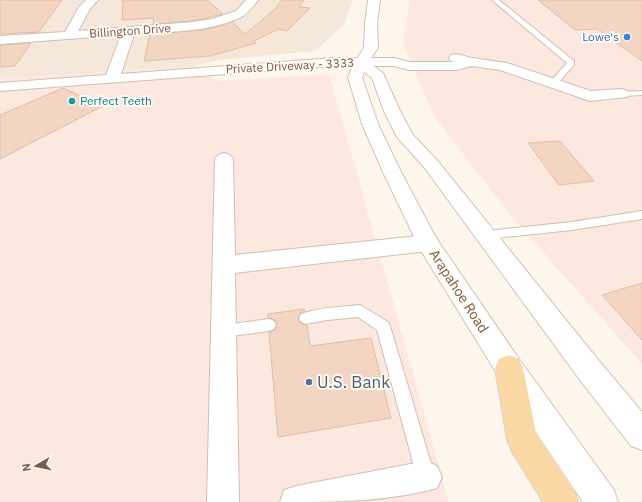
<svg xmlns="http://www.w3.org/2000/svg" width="642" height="502" font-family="'IBM Plex Sans',sans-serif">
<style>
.residential{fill:#f5e8da}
.commercial{fill:#fde8e0}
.building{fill:#f3d5c3;stroke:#e6bba3}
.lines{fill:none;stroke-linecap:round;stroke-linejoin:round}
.lane-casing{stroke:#d1beb0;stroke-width:2}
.street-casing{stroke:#d1beb0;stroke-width:2}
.secondary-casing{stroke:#d6c0b0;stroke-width:2}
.primary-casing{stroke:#dad1cd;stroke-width:2}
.lane{fill:#fff;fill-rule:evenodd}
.street{fill:#fff;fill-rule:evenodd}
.secondary{fill:#fff;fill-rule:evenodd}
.primary{fill:#fbd9a5;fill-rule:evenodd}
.shop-dot{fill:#3f7fe0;stroke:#fffaf3;stroke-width:1.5}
.culture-dot{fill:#0f9aa8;stroke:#fffaf3;stroke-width:1.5}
.service-dot{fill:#5c6f8a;stroke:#fffaf3;stroke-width:1.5}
.labels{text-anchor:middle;stroke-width:4;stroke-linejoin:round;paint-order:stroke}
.far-street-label{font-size:12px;fill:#7a5c4d;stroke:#fffaf3}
.far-shop-label{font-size:12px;fill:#366cbe;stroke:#fffaf3;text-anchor:end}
.far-culture-label{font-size:12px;fill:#0d838f;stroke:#fffaf3;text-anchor:start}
.street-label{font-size:14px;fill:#7a5c4d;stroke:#fffaf3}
.near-service-label{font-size:17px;fill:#4e5e75;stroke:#fffaf3;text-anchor:start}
</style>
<rect width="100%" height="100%" fill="#fdf6ec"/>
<path class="residential" d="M0 0H353L344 24 315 51 219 60 195 66 0 79Z"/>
<path class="commercial" d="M410 0H642V364L511 216 434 116 403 43Z
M195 66 216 81 329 74 449 502H0V79Z"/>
<path class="building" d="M0 0H62L39 32 0 34Z
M123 0H207L223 14 193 21 153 24 154 18 122 20Z
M282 0H304L299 7 310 8 287 31 278 29 254 41 256 43 210 56 144 61 150 34 204 30 232 22 245 34 274 10Z
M538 0H642V61L597 29 575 30Z
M31 43 15 66 0 67V45Z
M63 88 103 106 0 159V115Z
M560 141 594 181 559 185 528 143Z
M642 283V340L602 295Z
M304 309 305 311 300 313 298 319 300 323 307 325 310 346 371 338 391 418 278 437 269 332 275 330 277 324 275 320 268 318V314Z"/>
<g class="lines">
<defs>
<path id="lane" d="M492 0H499L574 61V65L557 84H554L550 82 567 63Z
M642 91V95L622 96 618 94 622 92Z
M642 211V219L572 230 487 239 483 238 481 235 483 232 487 231 572 222Z
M360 305 388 322 390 326 435 477 432 483 426 486 420 483 417 477 377 330 358 317 327 320 306 324 301 322 299 318 301 314C320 307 341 307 360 305Z
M269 319 274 321 276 325 274 329 269 331 224 337 219 335 217 331 219 327 224 325Z"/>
<path id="street" d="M86 0H98L90 9 78 31 193 22 212 19 236 11 246 0H258C254 5 248 13 243 16 211 33 169 31 134 34L121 74 334 58H394L409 62H455L451 61 449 58 451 55 456 54 472 58 507 63 591 91 622 89 627 91 630 94 627 97 590 101 500 70 471 66 457 70H409L394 66H334L0 91V83L106 75 121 35 0 44V36L65 32 79 7Z
M224 153 230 155 233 159 235 255 428 235 436 237 439 243 436 249 428 251 235 273 239 502H207L215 159 218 155Z
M426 461 437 466 442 477 437 488C388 502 331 502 280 502L284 490 296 486Z"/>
<path id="secondary" d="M368 0H380L377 23 378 48 368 62 383 73 400 111 413 135 436 159 600 362 642 412V450L631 446 580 380 424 167 397 137 384 111 372 78 364 72 362 77 378 124 401 172 436 238 519 359 614 490 618 502H583L499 377 420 249 383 172 362 124 348 77 354 63 364 48 365 23Z"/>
<path id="primary" d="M509 355 519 359 523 368 536 433 574 490 578 502H543L511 450 507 439 495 368 499 359Z"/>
</defs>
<use href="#lane" class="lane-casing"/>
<use href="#street" class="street-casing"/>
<use href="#secondary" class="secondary-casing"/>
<use href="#primary" class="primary-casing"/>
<use href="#lane" class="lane"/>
<use href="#street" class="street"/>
<use href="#secondary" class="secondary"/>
<use href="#primary" class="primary"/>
</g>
<circle class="shop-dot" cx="627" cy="37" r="4"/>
<circle class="culture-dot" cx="72" cy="101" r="4"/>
<circle class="service-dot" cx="309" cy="382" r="4"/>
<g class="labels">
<g class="far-street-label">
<text transform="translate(130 31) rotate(-4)" y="4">Billington Drive</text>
<text transform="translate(290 66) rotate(-3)" y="4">Private Driveway - 3333</text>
</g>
<g class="far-shop-label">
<text x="619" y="41">Lowe's</text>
</g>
<g class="far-culture-label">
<text x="80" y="105">Perfect Teeth</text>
</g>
<g class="street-label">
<text transform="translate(459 291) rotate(57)" y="5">Arapahoe Road</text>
</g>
<g class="near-service-label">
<text x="317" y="388">U.S. Bank</text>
</g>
</g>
<g transform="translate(36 466) rotate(261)" stroke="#fffaf3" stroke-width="3" paint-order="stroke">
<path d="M0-3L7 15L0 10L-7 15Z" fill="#7a5c4d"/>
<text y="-6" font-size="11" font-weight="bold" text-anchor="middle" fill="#7a5c4d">N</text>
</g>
</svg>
